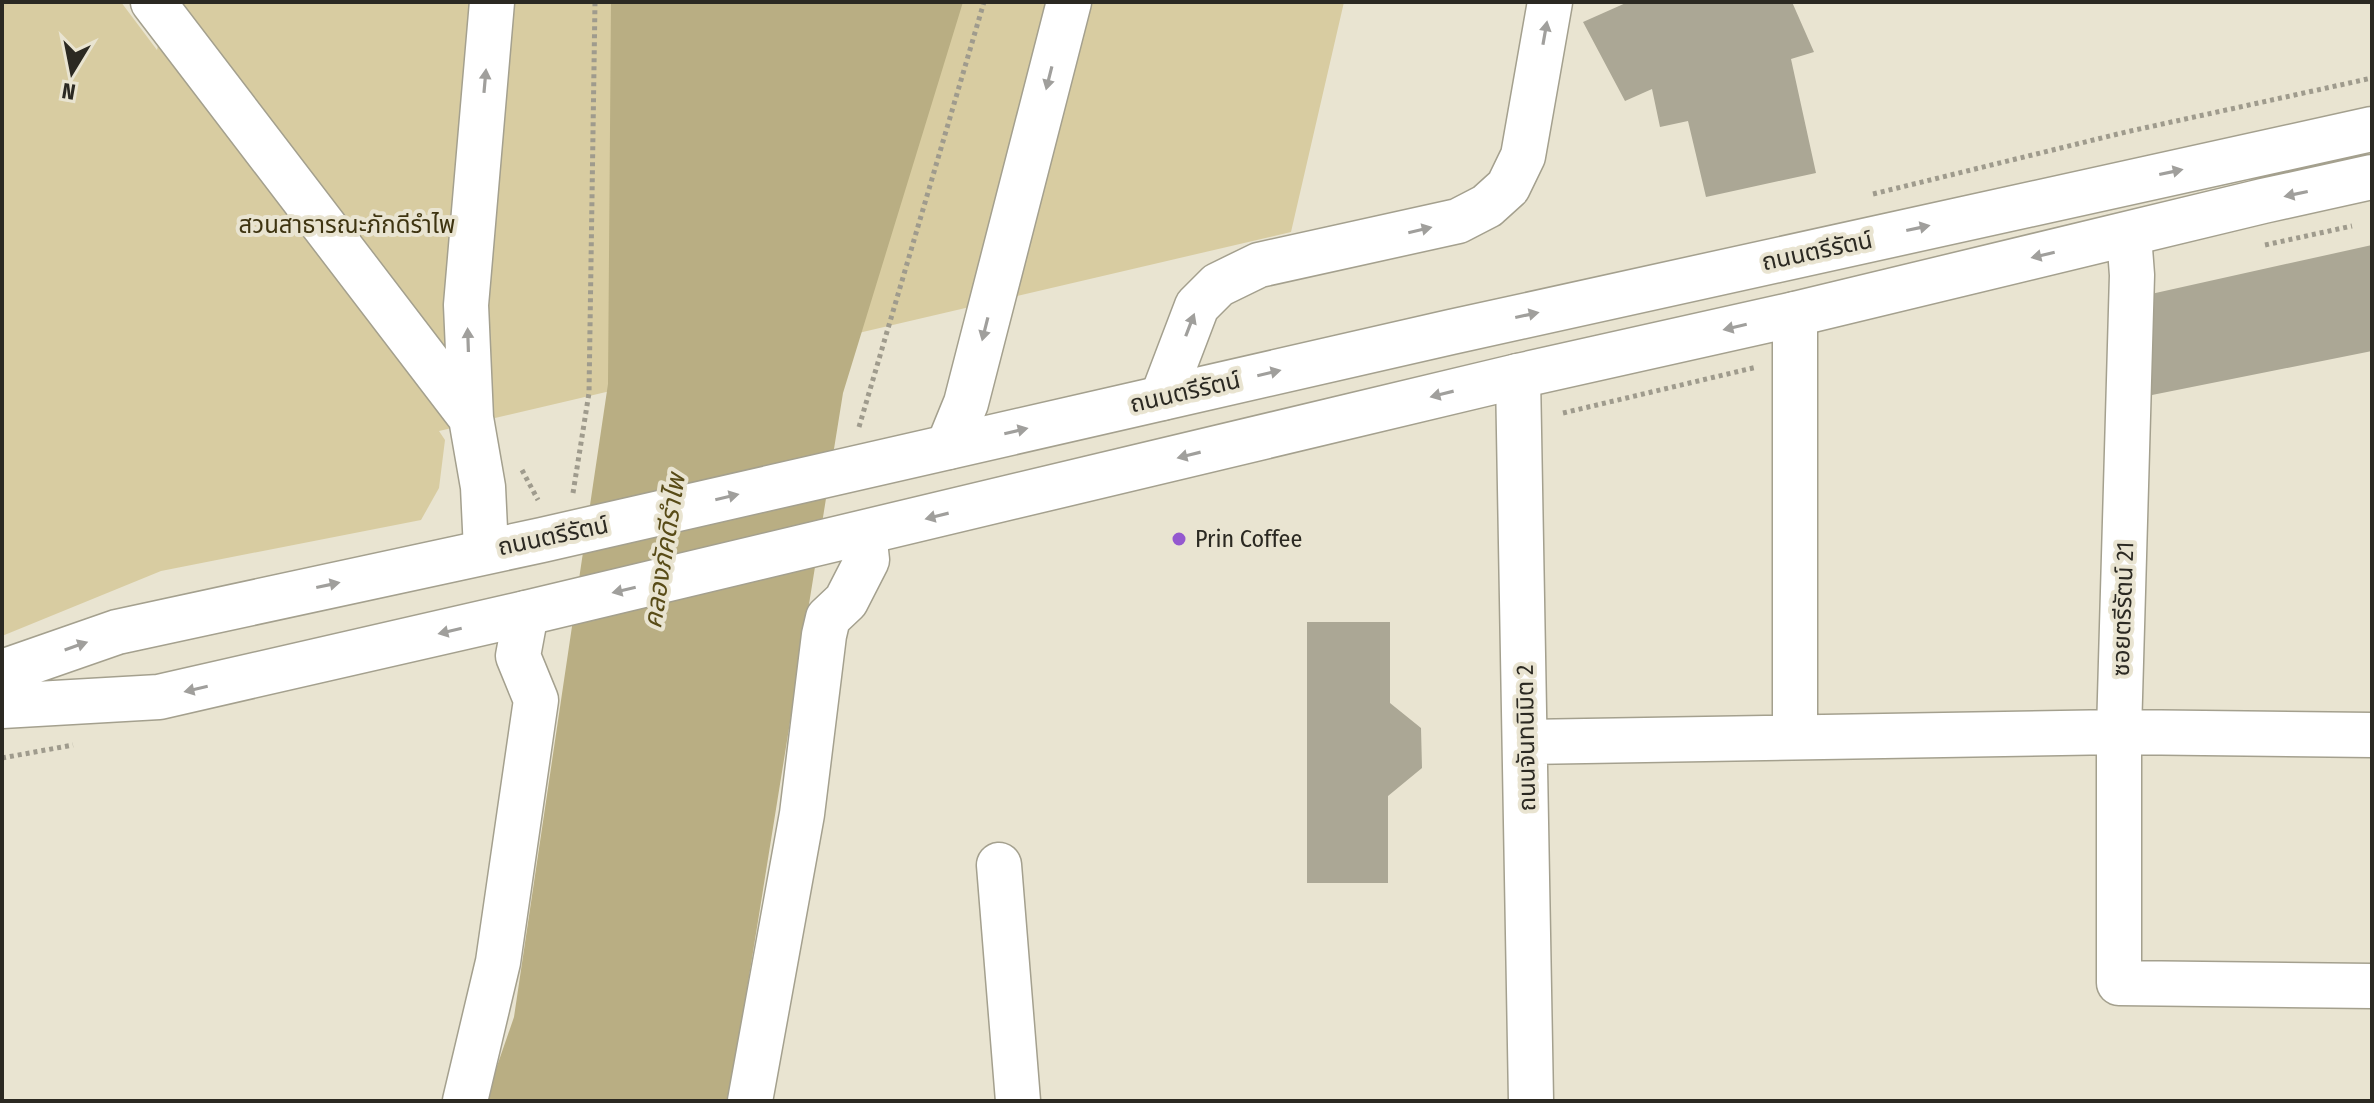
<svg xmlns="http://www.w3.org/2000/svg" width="2374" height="1103" font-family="'Fira Sans Condensed','Noto Sans Thai',sans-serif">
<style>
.green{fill:#d8cca1}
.water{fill:#b9ae83}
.building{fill:#aba795}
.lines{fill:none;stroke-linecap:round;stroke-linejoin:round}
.minor-casing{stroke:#a4a08e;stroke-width:47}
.major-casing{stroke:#a4a08e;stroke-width:47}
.path{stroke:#9f9b8d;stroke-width:5;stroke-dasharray:4 4;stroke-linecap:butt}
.minor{stroke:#fff;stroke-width:44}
.major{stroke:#fff;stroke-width:44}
.oneway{fill:#a09f9c}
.poi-dot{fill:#9458cf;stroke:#e9e4d1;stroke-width:3}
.labels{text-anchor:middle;stroke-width:8;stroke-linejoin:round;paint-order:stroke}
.park-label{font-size:24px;fill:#3e3411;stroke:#e9e4d1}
.street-label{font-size:24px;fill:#2b2922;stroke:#e9e4d1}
.poi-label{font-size:24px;fill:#2b2922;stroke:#e9e4d1;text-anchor:start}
.water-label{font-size:26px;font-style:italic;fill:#584b17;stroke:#e9e4d1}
</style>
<rect width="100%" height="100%" fill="#e9e4d1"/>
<path class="green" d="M2 2H121L157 50 168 2H1344L1291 232 439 431 445 440 439 488 421 520 161 571 2 636Z"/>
<path class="water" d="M611 2H963L843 393 729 1101H485L514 1017 608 384Z"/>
<path class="building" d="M1628 2H1792L1814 52 1791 59 1816 173 1706 197 1688 121 1660 127 1652 89 1625 101 1583 22Z
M2372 245V351L2147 396 2151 294Z
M1307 622H1390V703L1421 728 1422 768 1388 796V883H1307Z"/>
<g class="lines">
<defs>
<path id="minor" d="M153 2 471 418 483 487 486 550
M2129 235 2132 275 2119 732V983L2372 986
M1795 314V737
M1518 376 1531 1101
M1162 398 1197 306 1218 285 1259 265 1458 221 1487 206 1508 187 1523 156 1550 2
M471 418 466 305 492 2
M948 447 966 403 1069 2
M1526 742 2119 732 2372 735
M999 865 1018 1101
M465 1101 498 962 536 700 518 656 526 613
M750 1101 802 814 824 635 828 618 846 601 867 560 864 533"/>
<path id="major" d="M2 672 117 632 542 540 1451 332 2372 129
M2 706 159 697 526 613 1518 376 1795 314 2263 201 2372 177"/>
</defs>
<use href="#minor" class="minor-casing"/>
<use href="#major" class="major-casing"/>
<path class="path" d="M1873 194 2126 132 2372 78
M2265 245 2352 226
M1563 413 1757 367
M859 427 984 2
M522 470 538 500
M573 493 589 393 595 2
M2 758 73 745"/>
<use href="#minor" class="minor"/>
<use href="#major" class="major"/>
</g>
<defs><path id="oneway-solid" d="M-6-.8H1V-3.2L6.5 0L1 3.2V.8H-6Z" transform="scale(2)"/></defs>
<g class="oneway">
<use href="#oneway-solid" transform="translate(1545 33) rotate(-80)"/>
<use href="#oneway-solid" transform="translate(1049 78) rotate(104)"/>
<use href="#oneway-solid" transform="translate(485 81) rotate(-85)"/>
<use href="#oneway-solid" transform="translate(2171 172) rotate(-12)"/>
<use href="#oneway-solid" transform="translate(2296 194) rotate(168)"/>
<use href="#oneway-solid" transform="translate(1918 228) rotate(-12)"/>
<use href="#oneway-solid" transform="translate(1420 230) rotate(-13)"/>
<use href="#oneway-solid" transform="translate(2043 255) rotate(167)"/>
<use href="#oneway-solid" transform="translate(1527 315) rotate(-12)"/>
<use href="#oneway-solid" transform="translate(1190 325) rotate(-69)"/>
<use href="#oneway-solid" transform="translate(1735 327) rotate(167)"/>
<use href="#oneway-solid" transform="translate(985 329) rotate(104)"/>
<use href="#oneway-solid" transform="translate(468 340) rotate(-92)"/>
<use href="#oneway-solid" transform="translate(1269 373) rotate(-13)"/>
<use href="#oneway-solid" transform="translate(1442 394) rotate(166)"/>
<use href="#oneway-solid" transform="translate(1016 431) rotate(-13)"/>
<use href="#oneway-solid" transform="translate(1189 455) rotate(166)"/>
<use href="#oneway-solid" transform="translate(727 497) rotate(-13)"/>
<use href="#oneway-solid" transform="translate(937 516) rotate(166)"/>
<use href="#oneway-solid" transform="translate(328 585) rotate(-12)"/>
<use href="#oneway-solid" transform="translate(624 590) rotate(167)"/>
<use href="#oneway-solid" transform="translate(450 631) rotate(167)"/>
<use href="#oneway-solid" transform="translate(76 646) rotate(-19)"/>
<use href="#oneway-solid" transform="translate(196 689) rotate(167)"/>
</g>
<circle class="poi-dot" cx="1179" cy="539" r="8"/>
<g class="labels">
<g class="park-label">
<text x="347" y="233">สวนสาธารณะภักดีรำไพ</text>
</g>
<g class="street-label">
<text transform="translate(1817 251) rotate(-12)" y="8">ถนนตรีรัตน์</text>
<text transform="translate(1185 392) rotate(-13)" y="8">ถนนตรีรัตน์</text>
<text transform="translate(553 536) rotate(-12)" y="8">ถนนตรีรัตน์</text>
<text transform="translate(2123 609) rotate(-88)" y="8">ซอยตรีรัตน์ 21</text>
<text transform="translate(1526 738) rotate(-91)" y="8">ถนนจันทนิมิต 2</text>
</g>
<g class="poi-label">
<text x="1195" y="547">Prin Coffee</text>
</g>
<g class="water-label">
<text transform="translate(664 551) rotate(-81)" y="9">คลองภัคดีรำไพ</text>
</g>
</g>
<rect width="2374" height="1103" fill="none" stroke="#2b2922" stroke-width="8"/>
<g transform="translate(72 72) rotate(190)" stroke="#e9e4d1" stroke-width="6" paint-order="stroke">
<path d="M0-6L14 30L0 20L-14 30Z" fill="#2b2922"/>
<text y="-12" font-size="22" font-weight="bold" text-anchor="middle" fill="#2b2922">N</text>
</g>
</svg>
